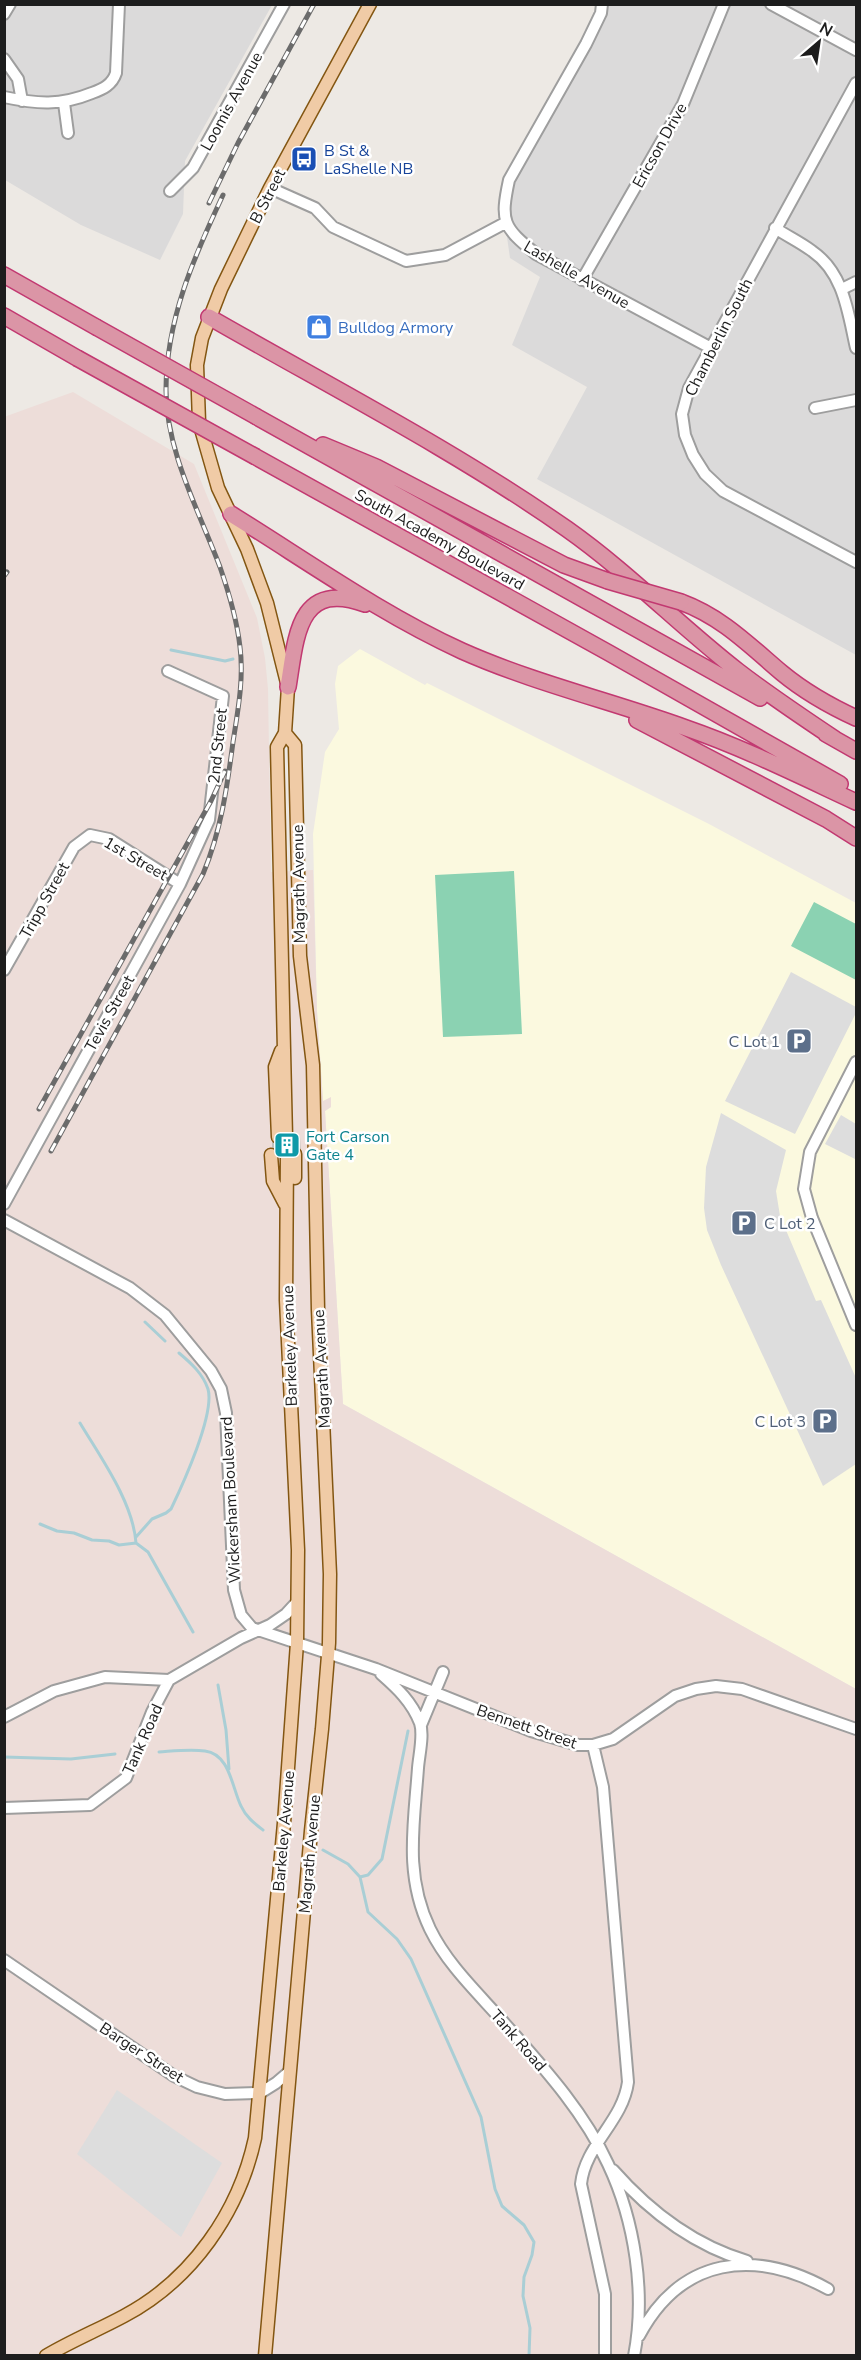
<svg xmlns="http://www.w3.org/2000/svg" width="861" height="2360" font-family="'Nunito Sans',sans-serif">
<style>
.residential{fill:#dbdada}
.education{fill:#fbf9df}
.military{fill:#edddd9}
.pitch{fill:#8bd2b2}
.parking{fill:#ddd}
.lines{fill:none;stroke-linecap:round;stroke-linejoin:round}
.stream{stroke:#a9ced5;stroke-width:3}
.major-tunnel{stroke:#c3c0bc;stroke-width:12;stroke-dasharray:12 6;stroke-linecap:butt}
.minor-casing{stroke:#9e9e9e;stroke-width:14}
.major-casing{stroke:#835612;stroke-width:15}
.highway-casing{stroke:#c23971;stroke-width:18}
.minor{stroke:#fff;stroke-width:10}
.major{stroke:#f0cba6;stroke-width:12}
.highway{stroke:#db95a6;stroke-width:15}
.rail-casing{stroke:#6b6b6b;stroke-width:5}
.rail{stroke:#fff;stroke-width:3;stroke-dasharray:9;stroke-linecap:butt}
.highway-bridge-casing{stroke:#c23971;stroke-width:18;stroke-linecap:butt}
.highway-bridge{stroke:#db95a6;stroke-width:15}
.labels{text-anchor:middle;stroke-width:5;stroke-linejoin:round;paint-order:stroke}
.street-label{font-size:16px;fill:#1d1d1d;stroke:#fff}
.transit-label{font-size:16px;fill:#164399;stroke:#fff;text-anchor:start}
.shop-label{font-size:16px;fill:#366cbe;stroke:#fff;text-anchor:start}
.service-label{font-size:16px;fill:#4e5e75;stroke:#fff;text-anchor:end}
.culture-label{font-size:16px;fill:#0d838f;stroke:#fff;text-anchor:start}
</style>
<rect width="100%" height="100%" fill="#ede9e4"/>
<path class="residential" d="M5 5H272L185 161 183 214 160 260 81 225 5 180Z
M597 5H856V655L537 479 587 387 512 345 540 277 510 258 505 223 509 180 586 44Z"/>
<path class="education" d="M360 649 425 685 427 683 709 824 856 903V1689L343 1404 325 1111 331 1107 323 1101 317 1011 313 834 325 752 339 729 335 684 338 666Z"/>
<path class="military" d="M73 392 194 464 257 618 265 658 268 689 271 872 313 870 317 1011 323 1101 331 1097V1107L325 1111 343 1404 856 1689V2355L5 2356 4 417Z"/>
<path class="pitch" d="M514 871 522 1034 443 1037 435 875Z
M814 902 856 924V980L791 946Z"/>
<path class="parking" d="M791 972 856 1007V1013L795 1134 725 1101Z
M721 1113 786 1150 776 1191 780 1216 816 1301 821 1300 856 1378V1464L823 1486 721 1265 707 1230 704 1208 706 1167Z
M841 1115 856 1124V1155L855 1159 825 1144Z
M117 2090 222 2163 181 2237 77 2154Z"/>
<g class="lines">
<path class="stream" d="M171 650 225 661 233 659
M145 1322 165 1341
M80 1423C101 1458 133 1502 136 1543L148 1552 193 1632
M40 1524 57 1531 74 1533 92 1540 109 1541 119 1545 136 1543
M136 1537 152 1519 166 1513 171 1509C183 1484 215 1414 208 1389 203 1374 191 1363 179 1353
M218 1685 226 1730 229 1769
M159 1752C174 1751 190 1749 205 1751 230 1754 232 1788 241 1806 246 1817 254 1823 263 1830
M4 1757 71 1759 115 1754
M323 1850 348 1864 360 1877 368 1912 397 1939 411 1959 481 2117 495 2189 502 2206 524 2225 534 2242 532 2255 524 2277 523 2296 530 2328 529 2356
M360 1877 368 1875 382 1859 408 1731"/>
<path class="major-tunnel" d="M278 1137V1154
M294 1137 295 1154"/>
<defs>
<path id="minor" d="M602 4 601 13 586 44 509 180C500 222 503 227 536 254L711 348
M771 4 856 50
M4 14 10 4
M4 59 18 79 22 101
M856 83 689 388 682 414 685 435 693 455 705 474 723 491 856 562
M4 97C37 104 60 106 92 93 103 89 112 85 116 73L119 4
M64 103 68 133
M270 188 315 208 333 227 406 261 445 255 505 223
M170 191 193 168 284 4
M775 228C787 236 800 242 812 251 844 273 848 313 856 348
M582 280 683 104 724 4
M842 289 856 282
M815 408 856 400
M4 970 74 847 90 835 109 839 180 884
M856 1062 810 1152 804 1189 812 1218 856 1325
M4 1204 180 884 209 820 223 696 168 671
M4 1220 130 1288 165 1315 211 1371 221 1389 226 1413 234 1590 241 1615 252 1628 376 1669 531 1731 578 1745H593L613 1739 675 1696 696 1689 716 1686 742 1689 856 1729
M381 1674C397 1688 412 1702 420 1723 424 1735 419 1755 418 1768 414 1825 404 1875 430 1929 448 1966 480 1995 506 2025 544 2068 584 2112 608 2164 635 2221 646 2294 634 2356
M4 1717 54 1691 105 1677 169 1680
M421 1725 443 1672
M593 1745 603 1787 628 2082C623 2121 585 2145 581 2184L605 2294V2356
M4 1808 90 1805 126 1778 152 1712 169 1680 241 1638 270 1625 286 1614 298 1601
M4 1960 174 2076 197 2087 225 2094 260 2093 276 2083 290 2071
M613 2170C650 2212 693 2245 747 2261
M639 2336C681 2257 754 2248 828 2289"/>
<path id="major" d="M285 733 277 747 286 1137
M278 1137 275 1067 281 1051
M271 1155 273 1181 285 1204
M295 1178V1154
M46 2356C71 2341 98 2330 124 2316 192 2280 239 2212 255 2138L284 1823 297 1643 298 1550 286 1300 287 1154
M265 2356 311 1831 322 1729 329 1643 330 1574 318 1310 313 1065 300 956 295 745 285 733 288 687 267 603 247 549 218 488 199 422 197 365 202 338 221 289 270 188 370 4"/>
<path id="highway" d="M4 275 96 327
M4 316 77 358
M209 317C329 386 454 450 567 529 628 572 680 626 738 671 769 695 802 717 835 739
M257 417 760 698
M323 445 376 467 564 565 608 581
M256 457 609 653 840 784
M231 514C307 561 381 614 462 651 534 683 611 701 686 728 744 748 800 776 856 802
M681 602C722 617 750 646 782 673 805 692 830 706 856 718
M288 687C296 639 297 579 365 604
M637 720 826 819 856 838
M826 734 856 751"/>
</defs>
<use href="#minor" class="minor-casing"/>
<use href="#major" class="major-casing"/>
<use href="#highway" class="highway-casing"/>
<use href="#minor" class="minor"/>
<use href="#major" class="major"/>
<use href="#highway" class="highway"/>
<defs>
<path id="rail" d="M209 203 238 143 314 4
M4 576 7 572
M39 1109 211 801 225 771
M51 1151 203 874C221 831 227 788 233 742 238 710 244 678 240 647 237 620 229 593 220 567 199 511 166 451 166 390 166 320 194 257 223 195"/>
</defs>
<use href="#rail" class="rail-casing"/>
<use href="#rail" class="rail"/>
<defs>
<path id="highway-bridge" d="M96 327 257 417
M77 358 256 457
M608 581 681 602"/>
</defs>
<use href="#highway-bridge" class="highway-bridge-casing"/>
<use href="#highway-bridge" class="highway-bridge"/>
</g>
<defs>
<symbol id="bus-square" viewBox="-11 -11 22 22"><rect x="-9" y="-9" width="18" height="18" rx="4" fill="#1a4fb4" stroke="#fff"/><path d="M-5-6H5V4H4V6H2V4H-2V6H-4V4H-5ZM-3.5-4V0h7V-4ZM-3.5 1.2v1.5H-2V1.2ZM2 1.2v1.5H3.5V1.2Z" fill="#fff"/></symbol>
<symbol id="shop-square" viewBox="-11 -11 22 22"><rect x="-9" y="-9" width="18" height="18" rx="4" fill="#3f7fe0" stroke="#fff"/><path d="M-5-2.5h2.3a2.7 3.5 0 0 1 5.4 0H5L5.5 6h-11ZM-1.5-2.5h3a1.5 2.3 0 0 0-3 0Z" fill="#fff"/></symbol>
<symbol id="parking-square" viewBox="-11 -11 22 22"><rect x="-9" y="-9" width="18" height="18" rx="4" fill="#5c6f8a" stroke="#fff"/><path d="M-3.5-5.5H1a3.5 3.5 0 0 1 0 7H-1V5.5H-3.5ZM-1-3.4V-.6H.8a1.4 1.4 0 0 0 0-2.8Z" fill="#fff"/></symbol>
<symbol id="building-square" viewBox="-11 -11 22 22"><rect x="-9" y="-9" width="18" height="18" rx="4" fill="#0f9aa8" stroke="#fff"/><path d="M-4-6H4V6H1V3H-1V6H-4ZM-2.5-4.3h1.7v1.8h-1.7ZM.8-4.3h1.7v1.8H.8ZM-2.5-1h1.7V.8h-1.7ZM.8-1h1.7V.8H.8Z" fill="#fff"/></symbol>
</defs>
<g fill-rule="evenodd">
<use href="#bus-square" x="289" y="144" width="30" height="30"/>
<use href="#shop-square" x="304" y="312" width="30" height="30"/>
<use href="#parking-square" x="784" y="1026" width="30" height="30"/>
<use href="#building-square" x="272" y="1130" width="30" height="30"/>
<use href="#parking-square" x="729" y="1208" width="30" height="30"/>
<use href="#parking-square" x="810" y="1406" width="30" height="30"/>
</g>
<g class="labels">
<g class="street-label">
<text transform="translate(231 101) rotate(-61)" y="6">Loomis Avenue</text>
<text transform="translate(659 145) rotate(-61)" y="6">Ericson Drive</text>
<text transform="translate(267 196) rotate(-63)" y="6">B Street</text>
<text transform="translate(577 274) rotate(30)" y="6">Lashelle Avenue</text>
<text transform="translate(718 337) rotate(-63)" y="6">Chamberlin South</text>
<text transform="translate(440 539) rotate(29)" y="6">South Academy Boulevard</text>
<text transform="translate(217 746) rotate(-84)" y="6">2nd Street</text>
<text transform="translate(136 858) rotate(30)" y="6">1st Street</text>
<text transform="translate(298 884) rotate(-91)" y="6">Magrath Avenue</text>
<text transform="translate(44 900) rotate(-61)" y="6">Tripp Street</text>
<text transform="translate(109 1013) rotate(-61)" y="6">Tevis Street</text>
<text transform="translate(289 1346) rotate(-92)" y="6">Barkeley Avenue</text>
<text transform="translate(321 1369) rotate(-93)" y="6">Magrath Avenue</text>
<text transform="translate(230 1500) rotate(-93)" y="6">Wickersham Boulevard</text>
<text transform="translate(527 1726) rotate(19)" y="6">Bennett Street</text>
<text transform="translate(142 1739) rotate(-66)" y="6">Tank Road</text>
<text transform="translate(283 1831) rotate(-85)" y="6">Barkeley Avenue</text>
<text transform="translate(309 1854) rotate(-85)" y="6">Magrath Avenue</text>
<text transform="translate(519 2040) rotate(49)" y="6">Tank Road</text>
<text transform="translate(142 2052) rotate(33)" y="6">Barger Street</text>
</g>
<g class="transit-label">
<text x="324" y="156">B St &amp;<tspan x="324" dy="18">LaShelle NB</tspan></text>
</g>
<g class="shop-label">
<text x="338" y="333">Bulldog Armory</text>
</g>
<g class="service-label">
<text x="780" y="1047">C Lot 1</text>
<text x="764" y="1229" text-anchor="start">C Lot 2</text>
<text x="806" y="1427">C Lot 3</text>
</g>
<g class="culture-label">
<text x="306" y="1142">Fort Carson<tspan x="306" dy="18">Gate 4</tspan></text>
</g>
</g>
<rect width="861" height="2360" fill="none" stroke="#1d1d1d" stroke-width="12"/>
<g transform="translate(819 42) rotate(29)" stroke="#ffffff" stroke-width="4.5" paint-order="stroke">
<path d="M0-4.5L10 22L0 15L-10 22Z" fill="#1d1d1d"/>
<text y="-9" font-size="16" font-weight="bold" text-anchor="middle" fill="#1d1d1d">N</text>
</g>
</svg>
